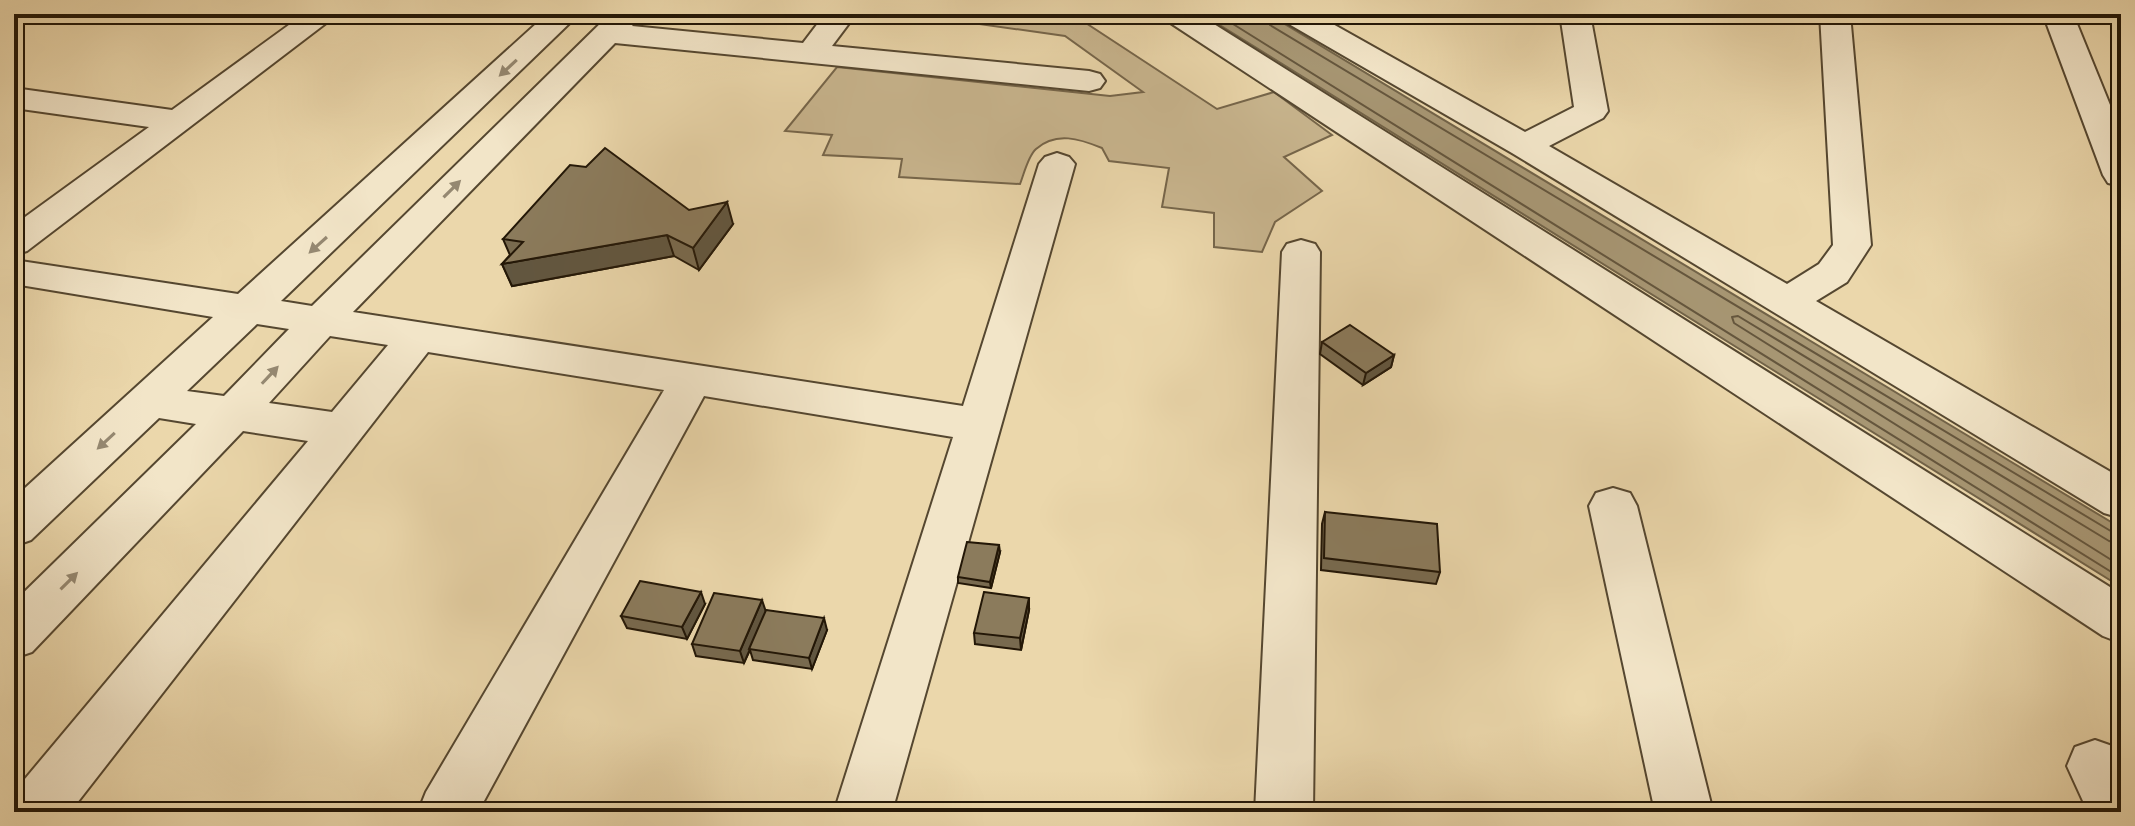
<svg xmlns="http://www.w3.org/2000/svg" width="2135" height="826" font-family="'Libre Bodoni',serif">
<style>
.green{fill:#c9b68f;stroke:#76664b;stroke-width:2}
.water{fill:#a79673;stroke:#726348;stroke-width:2}
.lines{fill:none;stroke-linecap:round;stroke-linejoin:round}
.shore{stroke:#65563d;stroke-width:2}
.minor-casing{stroke:#554730;stroke-width:4}
.minor{fill:#f2e5c8;fill-rule:evenodd}
.wall{fill:#786a4f;stroke:#231707;stroke-width:2}
.shaded-wall{fill:#615640;stroke:#231707;stroke-width:2}
.building{fill:#8b7b5c;stroke:#231707;stroke-width:2}
.oneway{fill:#958871}
</style>
<rect width="100%" height="100%" fill="#ebd7ab"/>
<filter id="stains"><feTurbulence type="fractalNoise" baseFrequency=".0025" numOctaves="4"/><feColorMatrix values="0 0 0 0 .2 0 0 0 0 .09 0 0 0 0 .02 0 0 0 .5 -.17"/></filter>
<radialGradient id="worn" r=".72"><stop offset=".6" stop-color="#630" stop-opacity="0"/><stop offset="1" stop-color="#630" stop-opacity=".3"/></radialGradient>
<path class="green" d="M939 14H1072L1217 109 1274 92 1332 135 1284 157 1322 191 1275 222 1262 252 1214 247V213L1162 207 1169 168 1109 161 1102 148C1080 139 1056 131 1036 149 1028 156 1024 174 1020 184L899 177 902 159 823 155 832 135 785 131 837 67 1110 96 1143 92 1065 36 937 18Z"/>
<path class="water" d="M1202 14H1268L2121 528V587Z"/>
<g class="lines">
<path class="shore" d="M1217 14 2121 578
M1265 14 1270 25 2114 533 2121 534
M2121 544 2109 541 1738 316 1732 317 1734 323 2121 566"/>
<defs>
<path id="minor" d="M304 14H338L27 251 14 255V225L149 127 14 108V88L172 110Z
M547 14H579L281 301 312 306 610 14H642L632 26 803 43 825 14H856L832 46 1089 71 1100 74 1105 81 1100 88 1089 91 615 43 353 312 963 406 1039 164 1045 157 1057 153 1069 157 1075 164 892 812H834L953 437 704 396 478 812H418L426 792 664 390 428 352 70 812H14V792L308 441 243 431 32 652 14 658V602L196 424 159 418 31 540 14 546V498L213 317 14 284V260L238 294ZM257 324 289 329 224 396 187 391ZM330 336 388 345 332 412 269 403Z
M1162 14H1198L2121 594V643L2103 636 1166 20Z
M1278 14H1315L1525 132 1574 107 1560 14H1590L1608 111 1603 118 1549 146 1787 284 1819 264 1833 245 1820 14H1850L1871 245 1847 282 1816 301 2121 478V518L2104 513 1512 153 1282 20Z
M2043 14H2073L2121 132V186L2108 183 2103 175Z
M1301 240 1315 244 1320 252 1313 812H1255L1282 252 1287 244Z
M1613 488 1630 493 1637 506 1713 812H1655L1589 506 1596 493Z
M2095 740 2115 747 2121 759V812H2088L2067 766 2075 747Z"/>
</defs>
<use href="#minor" class="minor-casing"/>
<use href="#minor" class="minor"/>
</g>
<path class="wall" d="M366 14H413L402 23 368 20Z
M689 210 733 224 699 270 674 256 512 286 502 264 510 255 503 239Z
M1322 342 1394 355 1391 367 1363 385 1320 354Z
M1325 512 1440 572 1436 584 1321 570 1322 524Z
M1000 552 991 588 958 583V577Z
M705 604 687 639 627 628 621 616Z
M765 610 827 630 812 669 753 660 750 650 744 663 696 656 692 644Z
M1029 610 1021 650 975 644 974 633Z"/>
<path class="shaded-wall" d="M404 14H413L402 23 399 18Z
M727 202 733 224 699 270 693 248Z
M667 235 674 256 512 286 502 264Z
M1394 355 1391 367 1363 385 1366 373Z
M999 545 1000 552 991 588 990 582Z
M701 592 705 604 687 639 682 627Z
M1029 598V610L1021 650 1020 638Z
M762 600 766 612 744 663 740 651Z
M824 618 827 630 812 669 809 658Z"/>
<path class="building" d="M366 14H404L399 18Z
M605 148 689 210 727 202 693 248 667 235 502 264 523 242 503 239 570 165 586 167Z
M1350 325 1394 355 1366 373 1322 342Z
M1325 512 1437 524 1440 572 1324 558Z
M967 542 999 545 990 582 958 577Z
M640 581 701 592 682 627 621 616Z
M984 592 1029 598 1020 638 974 633Z
M714 593 762 600 740 651 692 644Z
M766 610 824 618 809 658 749 649Z"/>
<defs><path id="oneway-solid" d="M-6-.8H1V-3.2L6.5 0L1 3.2V.8H-6Z" transform="scale(2)"/></defs>
<g class="oneway">
<use href="#oneway-solid" transform="translate(508 68) rotate(137)"/>
<use href="#oneway-solid" transform="translate(452 189) rotate(-45)"/>
<use href="#oneway-solid" transform="translate(318 245) rotate(138)"/>
<use href="#oneway-solid" transform="translate(270 375) rotate(-47)"/>
<use href="#oneway-solid" transform="translate(106 441) rotate(137)"/>
<use href="#oneway-solid" transform="translate(69 581) rotate(-45)"/>
</g>
<rect width="2135" height="826" fill="none" stroke="#ebd7ab" stroke-width="48"/>
<rect x="16" y="16" width="2103" height="794" fill="none" stroke="#231707" stroke-width="4"/>
<rect x="24" y="24" width="2087" height="778" fill="none" stroke="#231707" stroke-width="2"/>
<rect width="100%" height="100%" filter="url(#stains)"/>
<rect width="100%" height="100%" fill="url(#worn)"/>
</svg>
